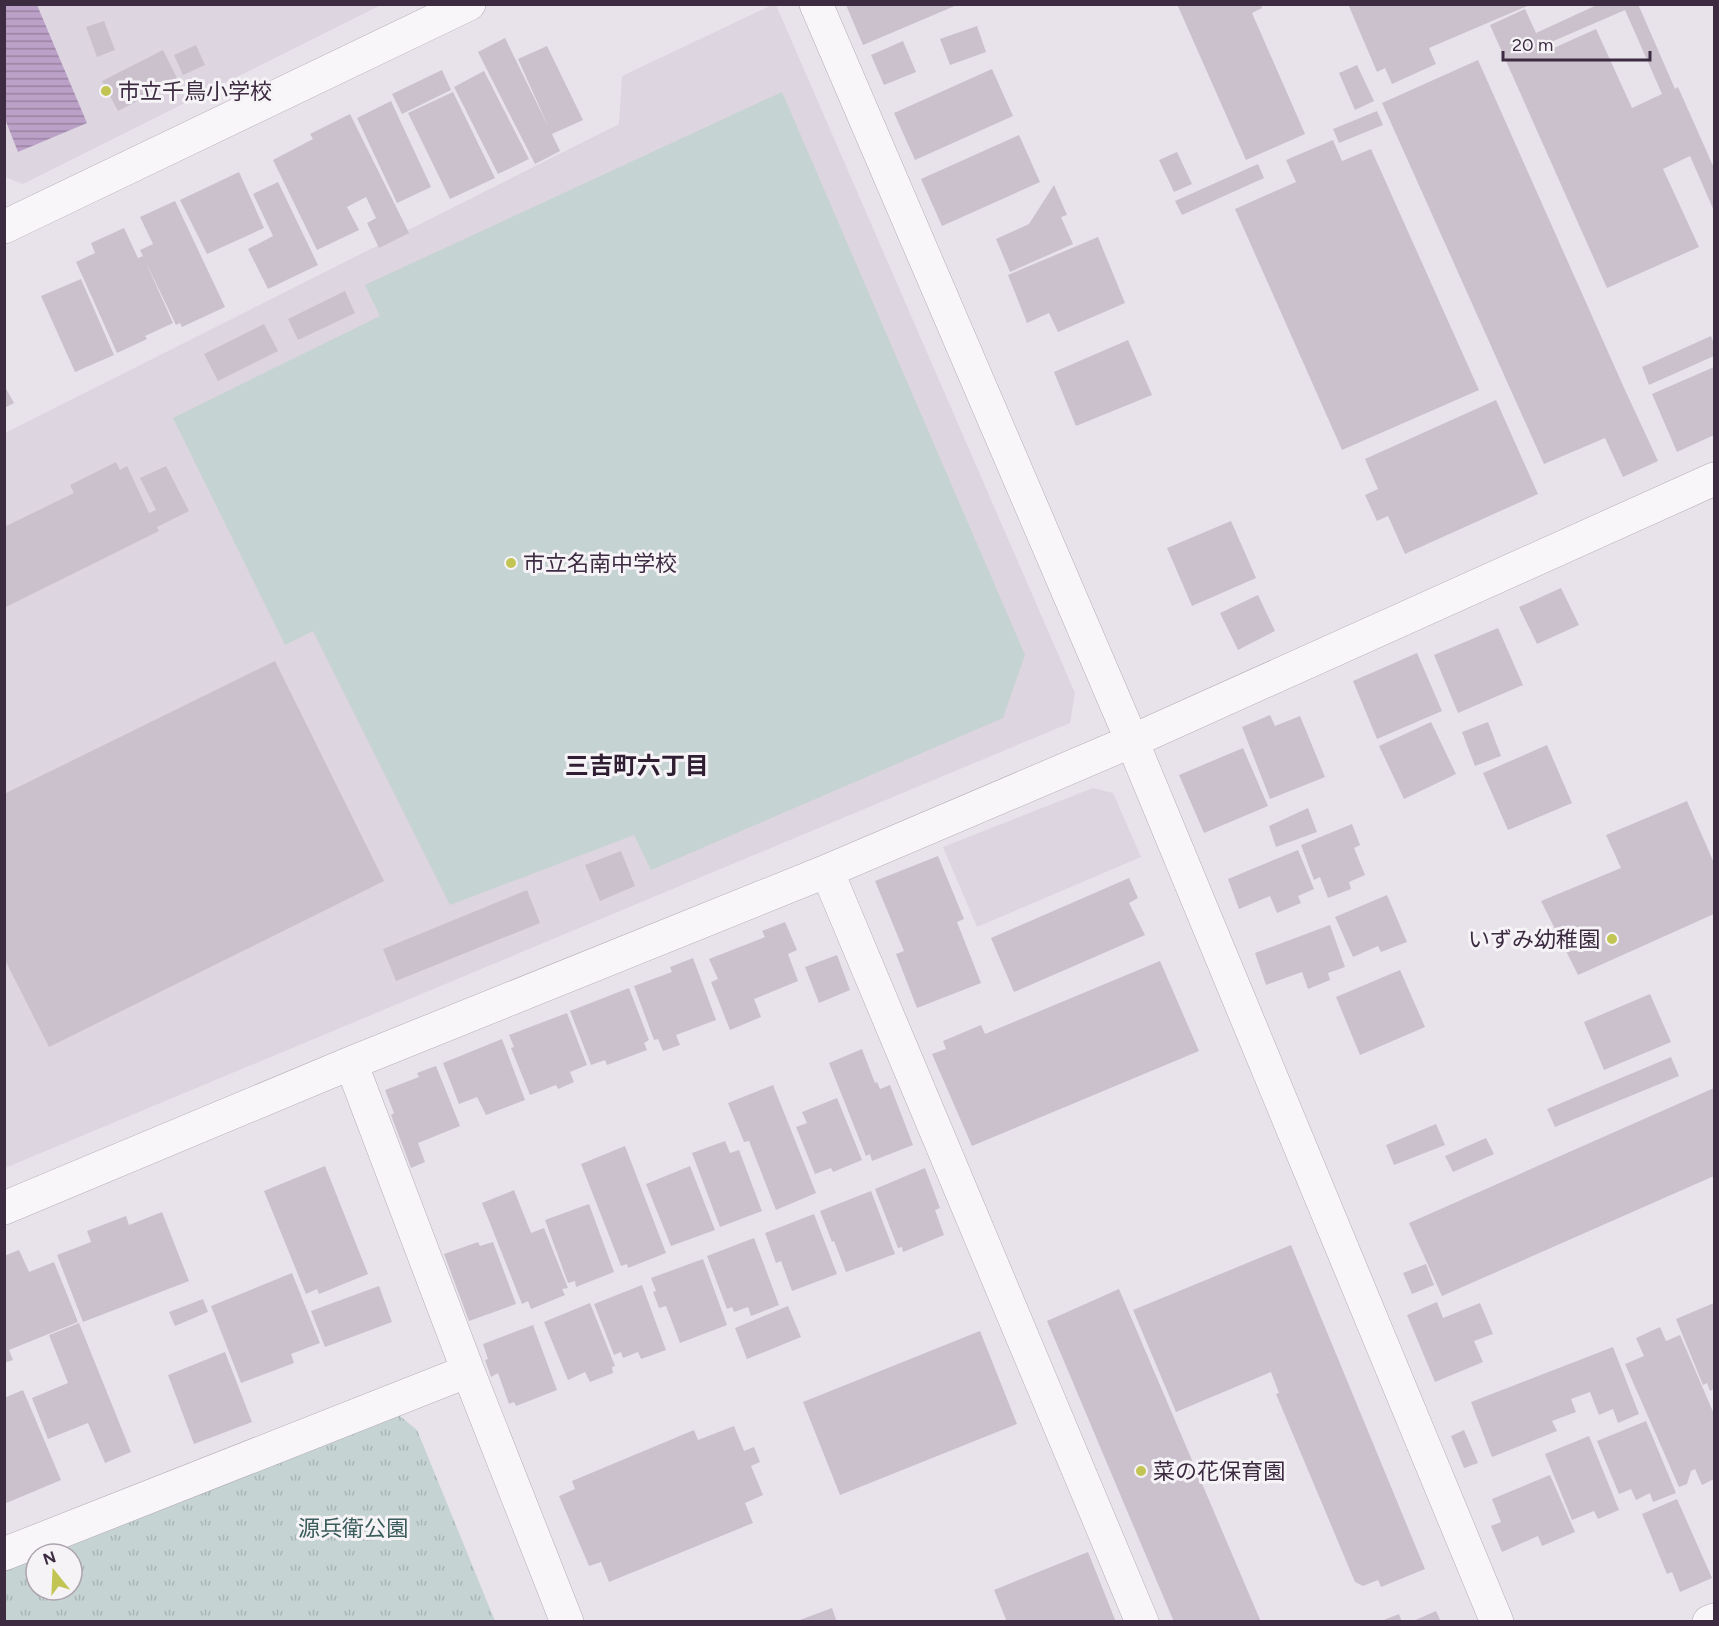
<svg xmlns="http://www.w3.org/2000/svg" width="1719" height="1626" font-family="Figtree,'Noto Sans JP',sans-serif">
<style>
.built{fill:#ddd5df}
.grass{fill:url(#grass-tufts)}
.pitch{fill:#c5d3d2}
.water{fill:url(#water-rules)}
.building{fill:#cac1cc;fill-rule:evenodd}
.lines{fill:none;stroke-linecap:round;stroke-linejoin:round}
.minor-casing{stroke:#b5acb7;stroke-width:34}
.tertiary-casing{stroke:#b5acb7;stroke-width:34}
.minor{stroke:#f8f6f9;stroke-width:33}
.tertiary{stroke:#f8f6f9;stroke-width:33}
.poi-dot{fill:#c2c453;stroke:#f6f3f7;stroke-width:2}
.labels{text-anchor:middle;stroke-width:6;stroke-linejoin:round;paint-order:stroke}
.poi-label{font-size:22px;fill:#3d2c41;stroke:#f6f3f7;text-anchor:start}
.park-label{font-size:22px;fill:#3a5c5b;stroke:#f6f3f7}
.neighbourhood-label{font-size:24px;font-weight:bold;fill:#2f1e32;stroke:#f6f3f7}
</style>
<defs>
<pattern id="grass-tufts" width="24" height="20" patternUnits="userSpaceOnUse" patternTransform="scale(1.5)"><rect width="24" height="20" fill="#c5d3d2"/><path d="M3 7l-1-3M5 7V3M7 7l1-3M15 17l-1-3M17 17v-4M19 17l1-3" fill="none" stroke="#aab5b6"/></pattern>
<pattern id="water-rules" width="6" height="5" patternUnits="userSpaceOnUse" patternTransform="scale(1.5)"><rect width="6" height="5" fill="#bba1c7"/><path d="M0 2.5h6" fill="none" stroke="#9983a3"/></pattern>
</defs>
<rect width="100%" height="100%" fill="#e8e3ea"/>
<path class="built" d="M5 5H381L23 184 5 177Z
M772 5H776L1075 693 1070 723 5 1168V433L619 124 622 76Z
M1093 788 1113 793 1141 857 977 927 943 847Z"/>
<path class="grass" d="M394 1411 417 1430 495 1621 5 1622V1568L36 1555V1590H72V1554H38Z"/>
<path class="pitch" d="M782 92 1025 655 1003 718 651 870 634 835 450 905 313 631 285 645 173 418 380 316 365 285Z"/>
<path class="water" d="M4 5H37L87 123 18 152 5 119Z"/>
<path class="building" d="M1177 4H1261L1262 8 1252 13 1305 134 1246 160Z
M1348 4H1532L1429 48 1436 64 1392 84 1385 68 1377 72Z
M1599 4H1638L1675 89 1678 87 1714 168V211L1690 156 1663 169 1699 247 1607 288 1490 25 1525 9 1536 33ZM1625 10 1662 94 1632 108 1596 29 1545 52 1542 46Z
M846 5H957L863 45Z
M104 21 115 50 97 57 86 27Z
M977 26 986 52 950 65 940 39Z
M505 38 549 128 518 59 547 46 583 120 552 134 560 151 535 164 478 52Z
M903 41 916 72 884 85 871 55Z
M196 45 205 65 183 75 174 55Z
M163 50 178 80 118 111 102 81Z
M1478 60 1625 390 1658 461 1623 477 1605 438 1544 464 1382 103Z
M1357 65 1374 101 1355 110 1339 73Z
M992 69 1013 116 915 160 894 113Z
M442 70 451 90 402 114 392 94Z
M484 71 529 159 498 174 454 87Z
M453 92 495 178 450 199 408 113Z
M391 101 431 187 397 203 357 118Z
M1377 111 1383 125 1339 143 1333 129Z
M350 114 409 233 379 248 367 223 376 218 366 197 347 207 359 230 317 250 273 160 313 139 310 134Z
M1019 135 1040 182 942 226 921 179Z
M1333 140 1342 161 1371 149 1479 390 1342 450 1235 209 1296 182 1286 160Z
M1177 152 1192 184 1174 192 1159 160Z
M1258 164 1264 178 1182 215 1175 201Z
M239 172 264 228 207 254 180 200Z
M278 182 318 265 268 289 248 249 273 236 253 194Z
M1054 185 1067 215 1061 217 1073 244 1010 272 996 239 1029 224Z
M175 201 225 307 182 327 180 323 176 325 140 250 153 244 140 217Z
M124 228 138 258 143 256 173 323 145 336 147 339 117 353 76 262 95 253 91 243Z
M1098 237 1125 303 1058 332 1049 313 1027 323 1008 275Z
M81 279 114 355 75 372 41 296Z
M345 291 355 313 298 340 288 319Z
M264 324 278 351 218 381 204 354Z
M1711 336 1714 344V356L1649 385 1642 367Z
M1128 340 1152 395 1076 426 1054 372Z
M1714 367V435L1677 452 1652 394Z
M4 385 14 403 4 408Z
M1496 400 1538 494 1405 554 1388 516 1377 521 1365 495 1378 489 1365 459Z
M116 462 120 470 127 466 149 513 156 510 140 478 166 466 189 511 157 527 159 531 4 608V527L74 493 70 485Z
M1231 521 1256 578 1192 606 1167 548Z
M1561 588 1579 625 1537 644 1519 607Z
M1258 595 1275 631 1238 650 1220 613Z
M1498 628 1523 685 1458 713 1434 655Z
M1417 653 1442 711 1377 739 1353 681Z
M275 661 384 881 49 1047 4 958V794Z
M1270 715 1275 726 1300 716 1325 777 1270 799 1242 727Z
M1431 722 1456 774 1404 799 1379 746Z
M1488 722 1501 756 1475 766 1462 732Z
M1547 745 1572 803 1508 830 1483 773Z
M1243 748 1268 806 1204 833 1179 775Z
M1687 801 1714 863V914L1578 975 1541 901 1621 868 1606 835Z
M1308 808 1317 832 1276 847 1269 826Z
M1352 824 1360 845 1354 848 1365 875 1349 882 1351 889 1328 898 1320 877 1314 880 1301 845Z
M1298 850 1314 889 1298 896 1301 903 1277 913 1270 896 1239 909 1228 879Z
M621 851 635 886 600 901 585 865Z
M938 856 964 919 957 922 981 983 917 1008 896 954 904 951 875 881Z
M1129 878 1138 898 1129 903 1145 935 1014 992 991 938Z
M527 890 540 923 396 981 383 949Z
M1387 895 1407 942 1381 952 1378 946 1353 957 1335 917Z
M785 922 797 950 788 954 798 981 754 999 761 1017 730 1030 711 982 718 979 709 959 765 937 762 931Z
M1330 925 1345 967 1328 973 1330 980 1308 989 1302 972 1266 985 1255 953Z
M837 955 850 990 819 1003 805 967Z
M693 958 716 1020 676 1035 680 1045 663 1051 658 1039 654 1040 634 986 672 972 670 967Z
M1160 961 1199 1051 972 1146 932 1054 946 1049 943 1041 981 1025 985 1034Z
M1400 970 1425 1027 1360 1055 1336 997Z
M629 988 649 1040 644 1043 647 1050 607 1065 605 1060 591 1065 570 1011Z
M1650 994 1671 1042 1604 1070 1584 1022Z
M567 1013 587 1065 570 1072 574 1082 558 1089 556 1085 530 1095 511 1048 514 1047 509 1035Z
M502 1039 525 1100 486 1115 477 1097 459 1104 443 1063Z
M862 1049 875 1083 877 1082 880 1089 890 1085 913 1145 872 1161 870 1154 866 1156 829 1063Z
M1671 1057 1679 1076 1555 1127 1547 1109Z
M436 1066 460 1126 418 1143 425 1162 411 1168 391 1115 394 1113 385 1090 419 1077 417 1073Z
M773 1085 816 1193 776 1210 749 1141 744 1142 728 1103Z
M1714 1088V1176L1442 1296 1409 1223Z
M837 1098 862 1160 833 1172 831 1168 815 1174 796 1127 807 1123 802 1112Z
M1436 1124 1445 1145 1394 1165 1386 1145Z
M1486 1138 1494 1154 1453 1172 1445 1156Z
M725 1141 730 1153 739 1150 762 1211 720 1227 692 1153Z
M625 1146 666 1253 628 1268 627 1264 621 1266 581 1164Z
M325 1166 368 1274 319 1294 317 1289 306 1294 264 1191Z
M690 1166 715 1230 671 1246 646 1184Z
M925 1168 940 1208 935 1210 944 1235 903 1252 902 1247 898 1248 875 1189Z
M514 1190 531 1233 544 1228 568 1288 562 1289 565 1295 531 1309 528 1301 522 1304 482 1203Z
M871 1191 895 1254 846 1272 834 1241 832 1242 820 1211Z
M589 1204 614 1272 576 1287 575 1281 568 1283 545 1220Z
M162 1212 189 1281 83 1322 57 1255 91 1242 87 1231 126 1216 129 1225Z
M814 1214 837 1274 792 1291 781 1261 776 1263 765 1233Z
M754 1238 779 1305 751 1316 748 1307 734 1312 732 1307 727 1309 707 1256Z
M478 1242 480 1246 493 1242 516 1304 469 1321 444 1254Z
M1291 1245 1425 1569 1381 1587 1378 1580 1363 1586 1355 1582 1276 1394 1279 1393 1271 1372 1176 1412 1133 1310Z
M19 1250 29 1272 54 1262 78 1322 9 1350 13 1360 4 1363V1256Z
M703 1259 727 1325 680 1343 666 1306 659 1308 653 1292 656 1291 651 1278Z
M1426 1264 1434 1285 1412 1294 1403 1273Z
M292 1273 320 1343 291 1354 294 1363 241 1383 211 1306Z
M642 1285 666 1350 641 1359 638 1352 623 1358 621 1352 614 1355 594 1304Z
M379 1286 392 1322 325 1347 311 1311Z
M1119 1289 1261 1622H1174L1047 1321Z
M203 1299 208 1312 175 1326 169 1312Z
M1437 1302 1443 1318 1480 1303 1493 1334 1474 1341 1483 1362 1435 1382 1407 1315Z
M590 1303 615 1366 612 1367 613 1373 590 1382 585 1372 568 1380 544 1322Z
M1714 1303V1389L1710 1391 1707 1383 1703 1385 1676 1319Z
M788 1306 801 1337 747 1359 735 1328Z
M79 1323 131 1452 105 1463 88 1423 48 1439 32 1398 68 1383 49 1335Z
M533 1325 557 1390 516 1406 514 1402 509 1404 498 1373 491 1377 485 1360 488 1359 483 1344Z
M1660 1327 1666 1341 1680 1335 1714 1414V1479L1702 1485 1695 1469 1691 1471 1687 1484 1679 1487 1625 1364 1644 1356 1636 1338Z
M980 1331 1017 1424 840 1495 803 1402Z
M1613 1347 1639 1414 1618 1423 1613 1409 1599 1415 1590 1392 1571 1399 1576 1412 1552 1421 1557 1431 1492 1457 1471 1402Z
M225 1352 252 1422 194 1444 168 1375Z
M23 1390 61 1480 4 1504V1398Z
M1646 1421 1676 1493 1653 1502 1650 1493 1636 1500 1631 1489 1619 1494 1597 1441Z
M734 1426 744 1451 754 1447 760 1462 751 1466 763 1495 745 1503 753 1523 609 1582 601 1562 589 1566 559 1496 575 1489 572 1481 694 1430 698 1440Z
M1464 1430 1478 1463 1464 1468 1451 1436Z
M1589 1436 1619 1510 1598 1519 1594 1511 1572 1520 1545 1454Z
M1550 1475 1575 1532 1542 1546 1538 1536 1502 1552 1491 1526 1501 1522 1492 1499Z
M1677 1499 1712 1578 1680 1592 1672 1572 1667 1574 1642 1514Z
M1088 1552 1116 1622H1007L994 1590Z
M832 1608 837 1622H797V1621Z
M1436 1611 1441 1622H1411Z
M1399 1614 1402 1622H1381V1621Z"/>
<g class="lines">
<defs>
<path id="minor" d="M816 4 1132 741 1497 1622
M827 871 1142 1622
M351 1063 468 1371 567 1622
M4 1208 351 1063 827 871 1132 741 1714 479
M4 1554 468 1371
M1709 1622 1714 1620"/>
<path id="tertiary" d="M4 227 469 4"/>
</defs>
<use href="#minor" class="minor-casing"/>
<use href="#tertiary" class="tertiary-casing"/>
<use href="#minor" class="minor"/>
<use href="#tertiary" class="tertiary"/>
</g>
<g class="poi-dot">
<circle cx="106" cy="91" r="6"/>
<circle cx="511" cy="563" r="6"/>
<circle cx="1612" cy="939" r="6"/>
<circle cx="1141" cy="1471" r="6"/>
</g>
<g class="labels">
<g class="poi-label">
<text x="118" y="99">市立千鳥小学校</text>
<text x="523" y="571">市立名南中学校</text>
<text x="1600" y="947" text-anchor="end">いずみ幼稚園</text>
<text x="1153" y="1479">菜の花保育園</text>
</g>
<g class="park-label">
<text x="353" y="1536">源兵衛公園</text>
</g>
<g class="neighbourhood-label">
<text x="637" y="774">三吉町六丁目</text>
</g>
</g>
<rect width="1719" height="1626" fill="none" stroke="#3d2c41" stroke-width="12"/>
<g transform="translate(54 1572) rotate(342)"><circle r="28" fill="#f6f3f7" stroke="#aca3ae" stroke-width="1.5"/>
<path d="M0-4.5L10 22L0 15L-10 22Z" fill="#c2c453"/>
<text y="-9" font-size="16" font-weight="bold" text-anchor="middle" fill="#3d2c41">N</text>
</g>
<path d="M1503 51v9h147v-9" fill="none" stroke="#3d2c41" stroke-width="3"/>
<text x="1512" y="51" font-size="18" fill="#3d2c41" stroke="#f6f3f7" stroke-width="4.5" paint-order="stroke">20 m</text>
</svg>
